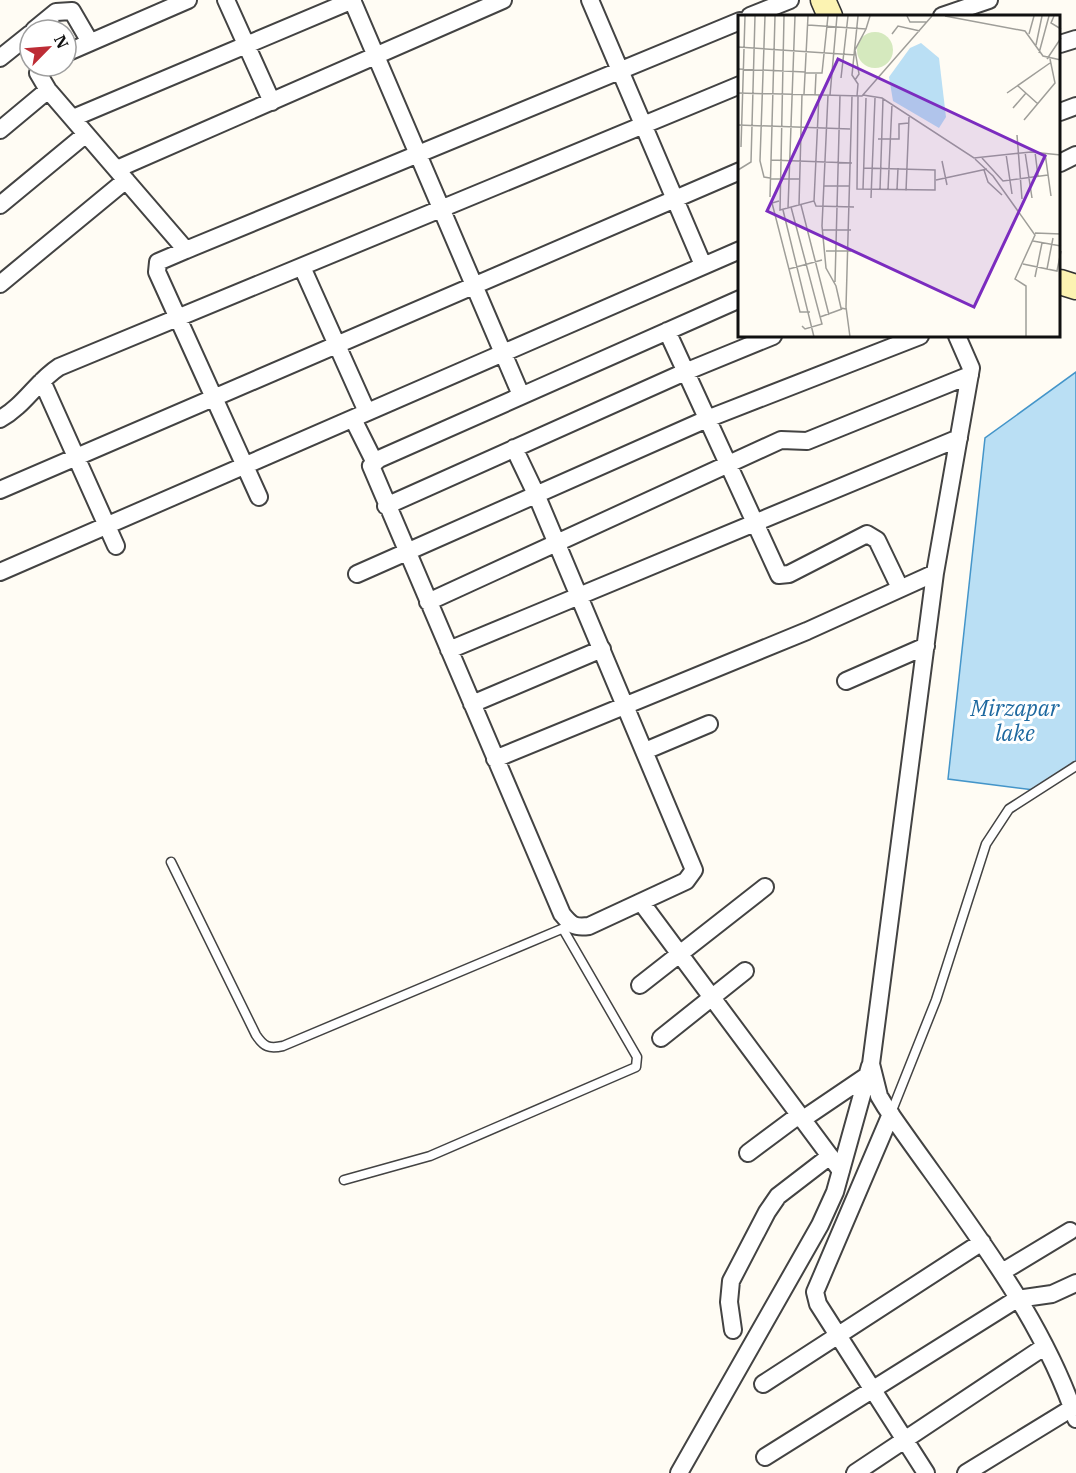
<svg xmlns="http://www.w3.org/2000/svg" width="1076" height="1473" font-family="'IBM Plex Serif',serif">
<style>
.water{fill:#badff4;stroke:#4495c9;stroke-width:1.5}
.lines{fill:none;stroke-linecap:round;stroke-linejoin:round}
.lane-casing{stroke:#434343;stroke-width:11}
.street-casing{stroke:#434343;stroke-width:20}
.secondary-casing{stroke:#323232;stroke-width:27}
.lane{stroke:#fff;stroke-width:8}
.street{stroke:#fff;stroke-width:16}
.secondary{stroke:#fcf3b2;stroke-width:24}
.labels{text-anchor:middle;stroke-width:6;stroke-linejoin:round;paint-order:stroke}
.water-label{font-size:22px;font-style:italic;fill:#1d689f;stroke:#fff}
.inset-road{fill:none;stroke:#9f9e99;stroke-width:1.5}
.view{fill:#7b2cbf;fill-opacity:0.15;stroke:#7b2cbf;stroke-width:3}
.inset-edge{fill:none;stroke:#101010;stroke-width:3}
</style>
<rect width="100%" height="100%" fill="#fffcf4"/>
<path class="water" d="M1076 372V763L1034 790 948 779 985 438Z"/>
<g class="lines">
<defs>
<path id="lane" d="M171 862 256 1035C264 1047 269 1049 283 1046L571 925
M891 1113 936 1000 986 844 1009 809 1076 766
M344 1180 430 1156 636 1067 637 1057 563 929"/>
<path id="street" d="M226 0 272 102
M352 0 521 395
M590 0 703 265
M750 16 790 0
M942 16 989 0
M34 30 56 12 72 11 90 42
M1060 44 1076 39
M66 53 188 0
M0 58 30 34
M41 66 38 73 48 90 186 250 740 21
M1060 112 1076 106
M73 118 353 0
M0 130 48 90
M1060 163 1076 155
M117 169 503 0
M0 205 86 134
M186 250 158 262 157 272 259 497
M302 267 367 412
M0 284 126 180
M667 331 779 575 789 574 867 534 877 540 900 588
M957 336 971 368 935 573 871 1064 879 1096 885 1106C952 1204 1038 1305 1076 1419
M42 381 116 546
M0 419C24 406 37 381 59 367L740 85
M353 419 374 461
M514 448 536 494 694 870 686 881 589 926C574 928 571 925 562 914L371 466 379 459 740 299
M0 490 740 171
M386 506 685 372 773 336
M0 572 740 250
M357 574 707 419 920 336
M428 602 781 440 807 441 970 375
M449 650 959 438
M846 681 926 646
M472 704 602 649
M645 751 709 724
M495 759 807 631 935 573
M641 902 841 1171
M640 985 765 887
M661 1038 745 971
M891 1114 815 1292 818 1304 926 1473
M803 1119 868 1075
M748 1153 799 1115
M1002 1272 1070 1231
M733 1330 729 1302 731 1281 767 1212 778 1196 830 1156
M763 1384 982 1242
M765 1457 1017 1299 1052 1294 1076 1283
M679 1473 820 1225 835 1192 870 1066
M855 1473 1044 1347
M966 1473 1072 1408"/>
<path id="secondary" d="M823 0 830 16
M1060 282 1076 287"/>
</defs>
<use href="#lane" class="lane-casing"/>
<use href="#street" class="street-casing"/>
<use href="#secondary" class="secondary-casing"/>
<use href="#lane" class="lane"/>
<use href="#street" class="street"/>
<use href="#secondary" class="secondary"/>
</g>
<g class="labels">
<g class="water-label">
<text x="1015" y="716">Mirzapar<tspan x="1015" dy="25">lake</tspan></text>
</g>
</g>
<g transform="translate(738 15)">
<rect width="322" height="322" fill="#fffcf4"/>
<path d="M119 35a18 18 0 1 1 36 0a18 18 0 1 1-36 0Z" fill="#d5e9be"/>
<path d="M183 28 201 43 208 102 201 113 155 86 151 62 172 33Z" fill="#badff4"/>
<path class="inset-road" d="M27 1 22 146 26 162 32 163M46 1 42 195 76 186 81 80M169 1 172 7H189M207 1 287 16 305 41 323 45M316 1 313 8 323 14M70 10 128 14 132 1M154 19 160 11 182 16M291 19 296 1M298 30 304 1M0 32 118 40M301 38 311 1M309 44 323 23M0 54 67 57M67 58H84L90 1M103 63 110 1M117 65 121 59 117 35 128 14M280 71 300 89M0 78 124 81 194 1M269 78 312 48M66 79 70 1M77 80 78 59M90 80 84 211 88 253 98 271 103 293 108 294M92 80 99 1M125 80 144 83 236 143 293 137 323 140M119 81 120 69 114 60 120 1M120 81 119 174 197 175V155L126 153M275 93 288 78M286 105 317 68 312 44M0 110 112 114M279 120 284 184M140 124H161V109L171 108M3 132 7 1M287 137 294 183M297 137 300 161M307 138 313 181M268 139 274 179M244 143 265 166 310 160M237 144 255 161 297 220 277 264 288 271V322M33 145 114 148M204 146 209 170M0 155 13 147 17 1M246 155 250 167 264 180M32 164H61M198 165 249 154M86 171H111M125 174 128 83M142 175 145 84M150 175 154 89M159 175 160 153M168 176 171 102M32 182 37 1M133 183 137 83M41 186 34 188 62 297H72M76 186 78 191 116 192M61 190 64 79M63 190 91 300M53 192 84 309 67 314 64 311M50 193 57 1M45 195 76 322M85 215H113M297 218 323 219M295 226 323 231M88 236H113M285 249 319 256 323 236M51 254 84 245M309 254 315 223M297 262 304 228M97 267 102 80M82 302 104 294M112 322 108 292 114 81"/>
<path class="view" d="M100 44 307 141 236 292 29 196Z"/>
<rect width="322" height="322" class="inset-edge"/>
</g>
<g transform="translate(48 48) rotate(65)"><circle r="28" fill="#ffffff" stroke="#9f9f9f" stroke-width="1.5"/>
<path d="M0-4.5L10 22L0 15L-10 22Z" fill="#bd2c35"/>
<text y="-9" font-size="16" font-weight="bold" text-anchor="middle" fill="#101010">N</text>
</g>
</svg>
